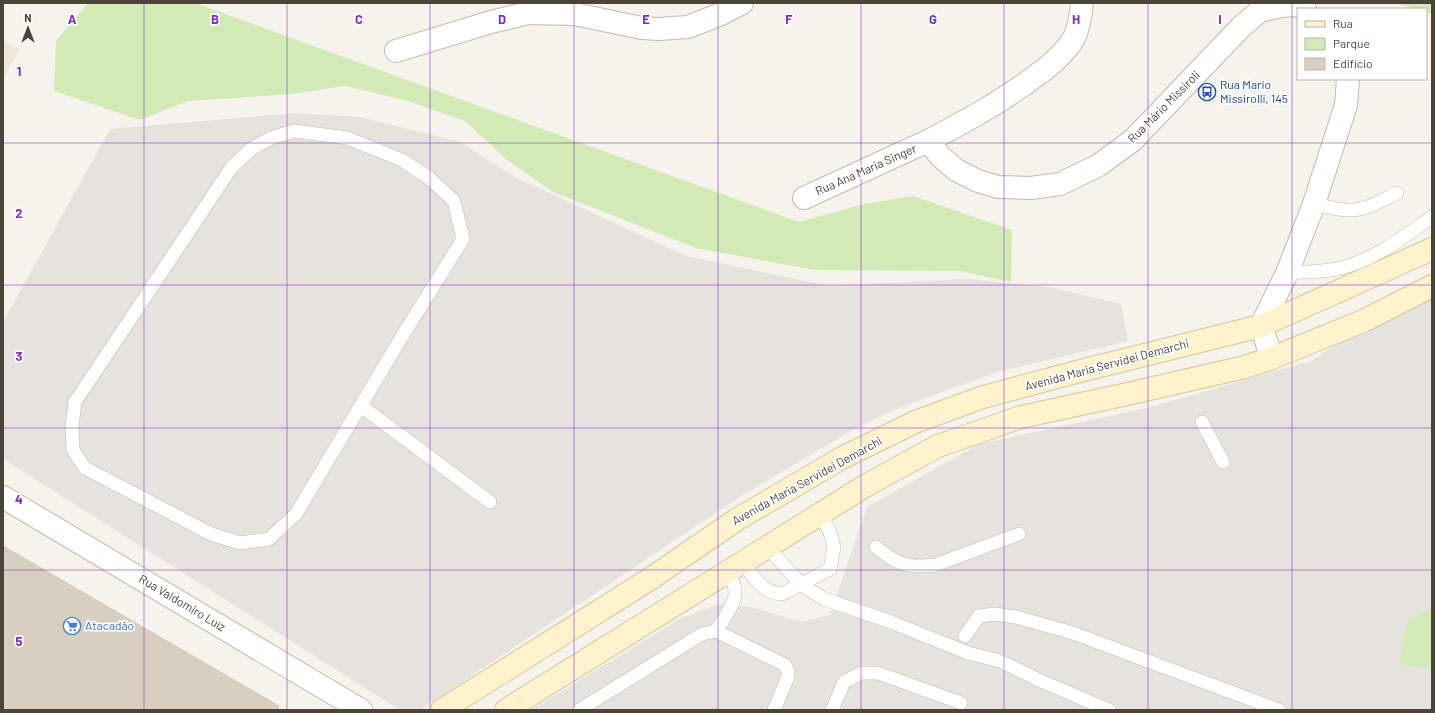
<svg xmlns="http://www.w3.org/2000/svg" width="1435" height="713" font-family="Barlow,sans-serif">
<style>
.industrial{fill:#e6e2dd}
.education{fill:#efe8d6}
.green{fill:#d2eab5}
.building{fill:#d8cfc1;stroke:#d3c7b4}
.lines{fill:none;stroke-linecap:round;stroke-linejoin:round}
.lane-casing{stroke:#c2bbae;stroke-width:14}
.street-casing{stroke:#c2bbae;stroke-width:24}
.secondary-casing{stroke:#d6c79b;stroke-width:24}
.lane{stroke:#fff;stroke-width:13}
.street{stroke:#fff;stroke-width:22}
.secondary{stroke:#fff3cd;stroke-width:22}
.grid{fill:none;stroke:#7b2cbf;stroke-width:1;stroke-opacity:0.55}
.labels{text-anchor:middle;stroke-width:3.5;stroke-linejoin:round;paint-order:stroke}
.transit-label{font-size:12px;fill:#164399;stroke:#fff;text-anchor:start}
.street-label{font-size:12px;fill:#4b4439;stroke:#fff}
.shop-label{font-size:12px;fill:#366cbe;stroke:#fff;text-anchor:start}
.grid-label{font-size:13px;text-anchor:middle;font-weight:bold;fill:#7b2cbf;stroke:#fff;stroke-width:3.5;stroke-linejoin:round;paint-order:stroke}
</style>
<rect width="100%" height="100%" fill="#f6f3ec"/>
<path class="industrial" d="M296 113 360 117 460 142 515 177 686 256 829 286 968 279 1049 287 1121 304 1128 341 997 372 894 410 854 429 738 498 420 710H400L3 459V322L110 129Z
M1432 281V710H531L681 618 719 604 750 607 802 622 830 615 867 507 979 444 1147 408 1311 361Z"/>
<path class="education" d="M3 40 20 50 3 78Z"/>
<path class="green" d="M88 3H195L799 222 864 204 913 196 1012 230 1011 282 960 271 815 270 696 248 553 192 506 159 465 121 408 101 345 86 292 94 188 101 140 120 54 91 56 41Z
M1396 3H1432V14L1426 12V9H1416Z
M1432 608V669L1399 664 1407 622Z"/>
<path class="building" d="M3 546 279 706 277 710H3Z"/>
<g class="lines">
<defs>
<path id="lane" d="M294 131 347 138 402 160 429 178 454 201 463 239 401 338 296 514 269 539 240 543 211 534 85 468 73 450 72 427 75 402 231 168 251 149 271 138Z
M1314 204C1325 206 1337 210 1349 210 1365 211 1382 200 1397 193
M1287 273C1304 272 1321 272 1337 269 1373 261 1402 238 1432 217
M361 406 490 502
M1202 422 1223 462
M767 547 802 585 824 599 891 622 968 653 1000 661 1041 681 1109 710
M876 547C898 565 907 568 935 565L1019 534
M742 563C754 576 762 593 782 594L830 569 834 547 831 535 821 514
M716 631C722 622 736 602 735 592 735 584 732 578 728 571
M965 636 979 616 995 614 1016 617 1073 633 1279 710
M579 710 702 634 716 631 785 665 788 671V677L774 710
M832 710 844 682 861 673H878L961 703"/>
<path id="street" d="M1082 3C1081 14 1079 28 1074 38 1065 53 1051 65 1037 75 1003 101 966 121 928 141L940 156 956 170 978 181 998 187 1031 188 1060 184 1099 165 1133 140 1242 26 1260 11 1281 6 1297 5 1305 9
M396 51 491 22 528 13 574 14 642 28 659 29 688 27 721 14 742 3
M804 198 928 141
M1272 358 1261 326 1287 273 1314 204 1346 105 1348 79
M3 497 361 710"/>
<path id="secondary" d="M442 710 650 579 736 520 842 458 915 422 983 397 1080 371 1261 326 1432 249
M506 710 865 486 938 446 1021 417 1123 395 1245 367 1272 358 1363 321 1432 286"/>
</defs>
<use href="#lane" class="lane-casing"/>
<use href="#street" class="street-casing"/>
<use href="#secondary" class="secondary-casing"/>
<use href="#lane" class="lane"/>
<use href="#street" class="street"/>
<use href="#secondary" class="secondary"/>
</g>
<path class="grid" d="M144 3V710M287 3V710M430 3V710M574 3V710M718 3V710M861 3V710M1004 3V710M1148 3V710M1292 3V710M3 143H1432M3 285H1432M3 428H1432M3 570H1432"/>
<defs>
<symbol id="bus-ring" viewBox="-11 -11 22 22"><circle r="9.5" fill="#fff" stroke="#1a4fb4" stroke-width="1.5"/><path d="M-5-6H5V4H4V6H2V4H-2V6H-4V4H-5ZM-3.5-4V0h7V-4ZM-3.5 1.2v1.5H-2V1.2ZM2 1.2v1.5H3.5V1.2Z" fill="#1a4fb4"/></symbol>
<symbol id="supermarket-ring" viewBox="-11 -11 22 22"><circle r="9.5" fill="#fff" stroke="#3f7fe0" stroke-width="1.5"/><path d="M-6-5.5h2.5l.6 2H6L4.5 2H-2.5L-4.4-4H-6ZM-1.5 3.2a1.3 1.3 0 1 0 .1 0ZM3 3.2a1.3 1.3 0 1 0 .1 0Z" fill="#3f7fe0"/></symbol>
</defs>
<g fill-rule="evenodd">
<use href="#bus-ring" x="1197" y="82" width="20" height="20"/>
<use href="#supermarket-ring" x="62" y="616" width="20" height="20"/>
</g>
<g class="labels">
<g class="transit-label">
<text x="1220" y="89">Rua Mario<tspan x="1220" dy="14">Missirolli, 145</tspan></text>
</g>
<g class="street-label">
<text transform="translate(1164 107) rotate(-45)" y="4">Rua Mário Missiroli</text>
<text transform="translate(866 170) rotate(-24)" y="4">Rua Ana Maria Singer</text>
<text transform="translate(1107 365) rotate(-15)" y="4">Avenida Maria Servidei Demarchi</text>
<text transform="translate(807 481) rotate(-29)" y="4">Avenida Maria Servidei Demarchi</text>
<text transform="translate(182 603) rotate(31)" y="4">Rua Valdomiro Luíz</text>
</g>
<g class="shop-label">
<text x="85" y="630">Atacadão</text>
</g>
</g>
<g class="grid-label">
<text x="72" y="24">A</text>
<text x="215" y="24">B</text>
<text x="359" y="24">C</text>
<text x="502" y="24">D</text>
<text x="646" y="24">E</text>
<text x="789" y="24">F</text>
<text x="933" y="24">G</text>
<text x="1076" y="24">H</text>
<text x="1220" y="24">I</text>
<text x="19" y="76">1</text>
<text x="19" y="218">2</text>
<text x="19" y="361">3</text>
<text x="19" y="504">4</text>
<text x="19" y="646">5</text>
</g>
<rect width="1435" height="713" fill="none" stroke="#4b4439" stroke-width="8"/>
<rect x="1297" y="8" width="130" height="72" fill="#ffffff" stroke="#b7b4b0"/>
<rect x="1305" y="21" width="20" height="6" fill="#fff3cd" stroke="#b7b4b0"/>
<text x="1333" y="28" font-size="12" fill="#4b4439">Rua</text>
<rect x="1305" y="38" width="20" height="12" fill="#d2eab5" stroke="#b7b4b0"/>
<text x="1333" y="48" font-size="12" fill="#4b4439">Parque</text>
<rect x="1305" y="58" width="20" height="12" fill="#d8cfc1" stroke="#b7b4b0"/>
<text x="1333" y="68" font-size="12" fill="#4b4439">Edifício</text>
<g transform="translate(28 28)" stroke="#ffffff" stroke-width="3" paint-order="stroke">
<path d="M0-3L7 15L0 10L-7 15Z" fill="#4b4439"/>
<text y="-6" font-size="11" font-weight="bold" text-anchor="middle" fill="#4b4439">N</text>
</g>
</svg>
